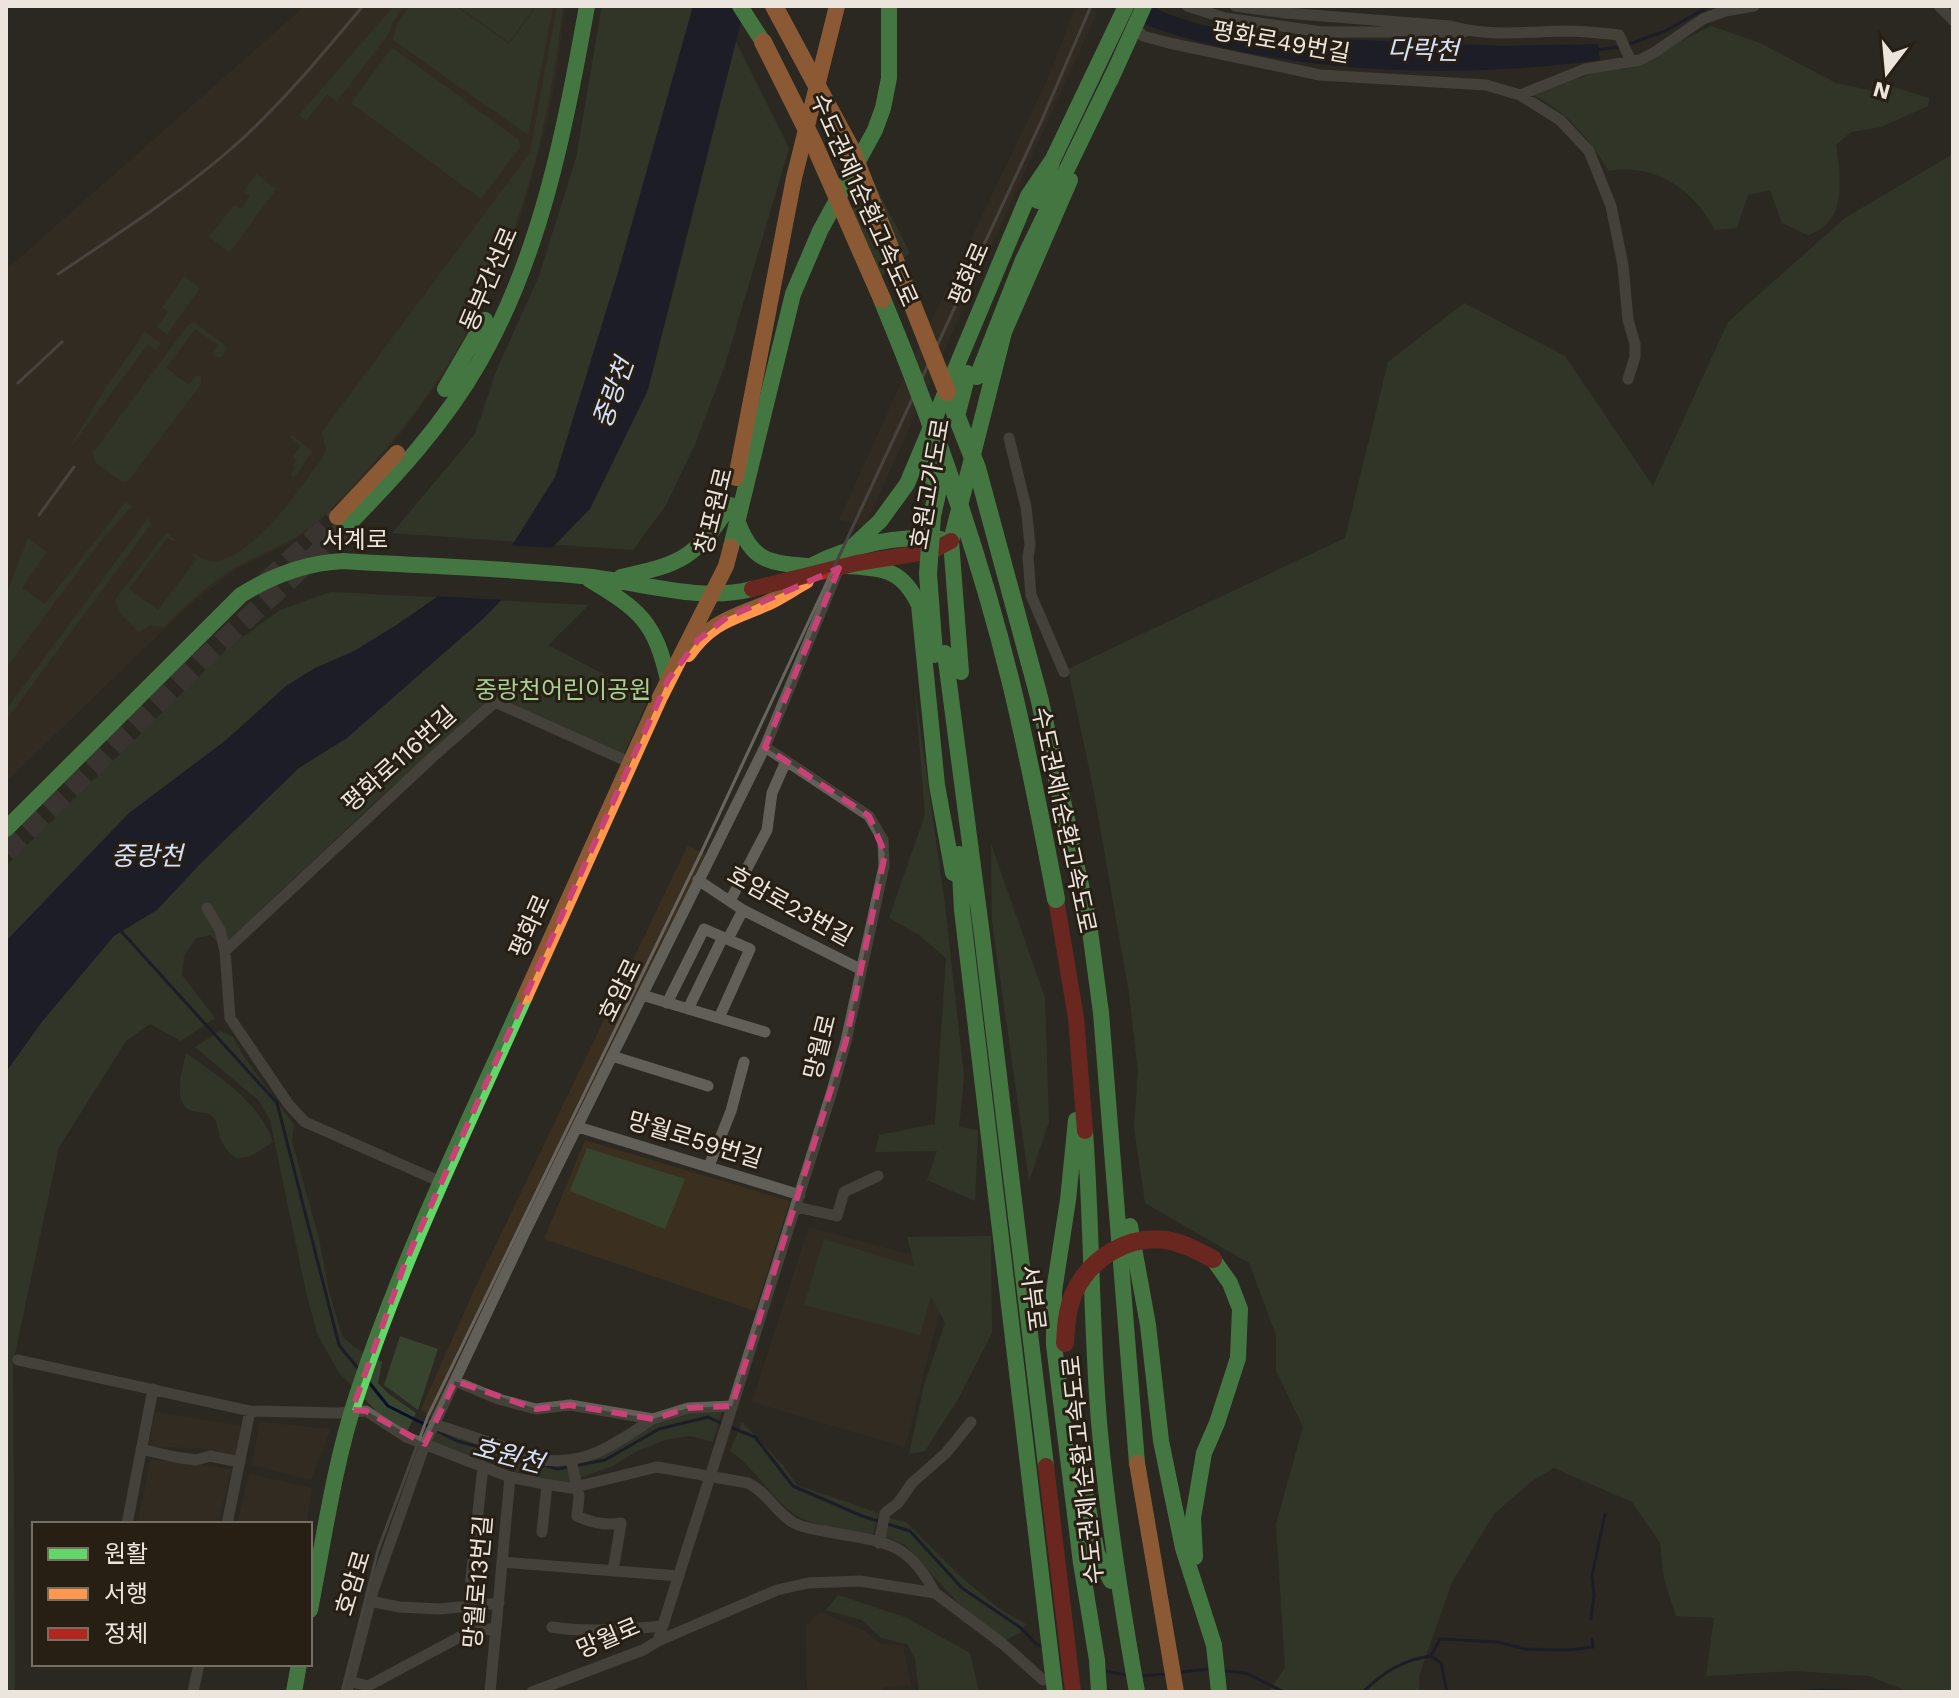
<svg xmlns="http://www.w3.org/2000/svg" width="1959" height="1698" font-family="'Work Sans','Noto Sans KR',sans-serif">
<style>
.built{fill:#3b301f}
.green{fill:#37452f}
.water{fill:#09102b}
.pier{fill:#2c2822}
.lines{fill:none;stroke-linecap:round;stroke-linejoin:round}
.stream{stroke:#09102b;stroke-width:3}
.highway-tunnel{stroke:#49443e;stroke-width:20;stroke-dasharray:20 10;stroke-linecap:butt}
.street{stroke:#625e58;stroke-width:11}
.fast{stroke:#63d668;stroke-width:16}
.slow{stroke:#ff974d;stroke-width:16}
.jam{stroke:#b3261e;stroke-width:16}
.rail{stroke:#686560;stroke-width:3}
.fast-bridge{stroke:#63d668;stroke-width:18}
.slow-bridge{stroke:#ff974d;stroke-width:18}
.jam-bridge{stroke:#b3261e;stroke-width:18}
.marked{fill:none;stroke:#ca4175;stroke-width:6;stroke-dasharray:16 10;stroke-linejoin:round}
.labels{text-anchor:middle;stroke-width:6;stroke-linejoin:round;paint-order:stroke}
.street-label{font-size:24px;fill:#ebe5de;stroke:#271f14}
.park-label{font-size:24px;fill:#a7d095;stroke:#271f14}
.water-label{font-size:26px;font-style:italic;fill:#d4e1fa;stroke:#271f14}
</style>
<rect width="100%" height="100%" fill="#2c2822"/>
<path class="built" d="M305 6H565L556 77 547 123 522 213 501 272 451 365 404 430 365 476 315 526 288 544 236 569 189 605 6 782V270Z
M1076 6 1097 12 865 526 839 520 897 392 1046 83Z
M688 845 708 856 432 1419 421 1409 475 1288Z
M585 1140 790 1201 755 1311 544 1239Z
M809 1227 951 1266 905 1447 752 1402Z
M155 1412 243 1426 235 1457 207 1449 149 1446Z
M260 1422 330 1429 311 1480 252 1465Z
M151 1459 231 1469 218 1524 138 1522Z
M249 1474 312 1488 306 1524H237Z
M820 1612 865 1631 880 1643 903 1646 911 1685 883 1687 881 1692H807L806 1625Z"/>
<path class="green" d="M394 6H404L393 21 387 36 337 101 327 94 306 121 299 115Z
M410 6H455L509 44 537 6H553L528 135 393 40 397 24Z
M458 6H535L509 42Z
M557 6H563C543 177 499 316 385 449 363 475 340 502 314 524 290 544 260 553 234 568 208 584 186 605 164 627L150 625 139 632 121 614 115 600 167 532 177 542 167 538 129 589 158 610 197 559 190 551C198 556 208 564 219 561 258 551 298 491 322 459L326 449 322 432 530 153Z
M602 6H718L789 148 725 365 696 442 666 505 633 550 392 533 475 434 497 369 539 276 576 158Z
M1711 26 1760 43 1836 83 1873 91 1887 85 1929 98 1928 106 1881 127 1851 132 1836 145C1841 178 1847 224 1808 235L1782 223 1770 190 1748 195 1737 228 1715 230C1694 190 1656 163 1609 171 1588 138 1567 110 1530 94L1599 71 1628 68Z
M394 49 519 140 520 147 481 199 351 103 390 50Z
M1953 154V1692H1910L1869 1676 1795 1671 1706 1676 1714 1618 1676 1616 1664 1579 1660 1543 1632 1502 1554 1468 1532 1481 1494 1514 1452 1582 1419 1676V1692H1269L1285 1667 1276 1524 1303 1427 1276 1370V1335L1249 1263 1145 1203 1134 1127 1138 1071 1129 993 1093 787 1068 669 1345 538 1388 362 1464 303 1565 356 1653 486 1728 322 1845 218Z
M256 174 276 189 230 252 209 237 234 205 241 209 250 196 244 191Z
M873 181 910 253 870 285 841 224Z
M184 276 200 288 167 334 157 327 168 312 162 307Z
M195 323 226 346 227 350 221 357H217L212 354 218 345 195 329 166 368 189 385 197 375 201 377V384L128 481 122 482 95 462 93 453 189 324Z
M145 332 161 343 156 350 148 344 69 449 105 389Z
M293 436 312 452 290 483 294 477 291 474 295 468 293 466 297 460 293 456 301 446 290 437Z
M126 502 132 506 99 543 6 668V596L28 538 47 552 22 588 45 604Z
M148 518 151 524 6 720V710Z
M331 592 589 605 548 645 649 698 624 754 496 696 375 802 231 938 220 946 211 935 196 938 184 956 182 975 215 1018 181 1041 150 1024 126 1041 59 1147 13 1363 15 1692H6V866L229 647 280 610Z
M915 691 945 905 964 1077 959 1127 978 1130 975 1201 927 1180 937 1151 875 1152 879 1135 935 1124 946 958 919 935 889 918 925 815Z
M991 844 1045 998 1049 1122 1029 1181 992 921Z
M220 1031 233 1037 244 1057 294 1125 292 1141 319 1239 329 1291 342 1336 354 1347 382 1362 378 1383 389 1394 416 1413 407 1432 376 1411 339 1373 317 1333 306 1292 270 1120 259 1101 195 1047Z
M186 1053C218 1076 260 1102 273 1142 253 1154 237 1171 222 1142 218 1135 219 1125 214 1118 209 1112 204 1113 197 1112 170 1109 182 1072 186 1053Z
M587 1148 685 1179 665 1229 570 1191Z
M991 1236 992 1333 958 1399 925 1451 909 1454 924 1385 945 1323 931 1296 920 1335 804 1305 824 1239 915 1267 907 1237Z
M400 1336 438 1349 418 1410 384 1385Z
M722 1411 713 1442 690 1436 665 1440 637 1451 613 1466 568 1482 528 1475 433 1442 438 1428 552 1464 593 1458 634 1438 661 1421 689 1412Z
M742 1422 782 1464 797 1485 878 1513 873 1536C852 1531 820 1527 801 1518 775 1506 756 1467 730 1451Z
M888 1518 906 1522 962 1578 1001 1610 1026 1624 1020 1633 1005 1640 959 1604 905 1545 886 1537Z
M838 1595 907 1618 970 1653 979 1692H919L915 1659 907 1644 881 1638 862 1620 826 1610Z"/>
<path class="water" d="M693 6H745L648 390 590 509 484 618 347 738 299 768 202 862 157 910 114 936 41 1023 6 1072V941L129 813 226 740 286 686 315 668 354 651 398 624 513 544 555 477 619 269Z
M1111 6H1152L1165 13 1202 25 1267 36 1503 46 1598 44 1600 60C1461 79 1295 75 1160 30 1144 25 1127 14 1111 6Z"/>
<path class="pier" d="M505 545 557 548 507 600 432 596Z"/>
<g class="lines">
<path class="stream" d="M1627 45 1665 31 1710 6
M1595 50 1620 47
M120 930 277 1103 339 1345 360 1371
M367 1380 388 1406 430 1427
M730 1427 755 1437 793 1486 862 1516 910 1531 962 1588 1021 1628 1035 1643 1043 1647
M437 1431 457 1441 524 1459
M543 1465 558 1469 605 1460 659 1429 708 1417 723 1424
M1591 1619 1594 1595 1592 1576 1605 1514
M1431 1656 1440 1639 1498 1642 1525 1649 1569 1650 1593 1647 1592 1639
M1105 1671 1126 1675
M1224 1671 1246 1673 1284 1692
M1181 1672 1209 1669
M1141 1676 1165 1674
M1363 1692C1384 1672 1402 1660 1431 1656L1441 1663 1447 1692
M1796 1692 1822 1690 1870 1692"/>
<path class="highway-tunnel" d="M266 582 337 517
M6 852 199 663 346 527"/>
<path class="street" d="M1187 6 1225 18 1322 32H1463
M1235 6 1286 13 1450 26C1488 37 1524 32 1563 31 1581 31 1601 33 1619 35L1631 61
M1939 6 1953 20
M1135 28 1143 36 1169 43 1320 75 1486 85 1520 95 1560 120 1589 151 1611 206 1623 265 1628 320 1635 344V357L1628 379
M1520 95 1585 69 1640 60 1655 52 1703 19 1725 11 1754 6
M1009 438 1026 507 1030 545 1028 557 1031 595 1064 672
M698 880 743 910 860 969
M730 901 767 830 772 793 786 761
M207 908 220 930 225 951 230 1018 289 1105 305 1122 441 1182
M728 939 743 910
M225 951 436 754 495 702 631 763
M642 995 765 1032
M667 1003 704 929 750 949 719 1018
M688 1009 723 937
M612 1056 708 1086
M578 1127 800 1195
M709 1166 731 1111 744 1062
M796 1207 837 1216 844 1192 878 1176
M18 1360 250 1411 337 1413 366 1411 406 1437 510 1477 545 1484 571 1488 657 1467 748 1483C767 1492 776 1513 794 1523 803 1528 814 1529 824 1531 881 1543 906 1537 935 1593
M455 1381 498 1399 536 1409 570 1405 653 1419 688 1408 732 1406
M434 1424 543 1460C589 1465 616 1443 653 1419
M141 1449 175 1457 196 1460 210 1456 240 1462
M571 1460 579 1496 577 1516C592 1523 605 1526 621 1523L613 1571
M127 1524 153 1389
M227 1524 250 1411
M542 1532 547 1485
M879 1543 885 1513 898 1503 912 1483 946 1453 971 1422
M503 1562 679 1576
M370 1601 399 1607 440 1609 499 1603
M468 1606 483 1466
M552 1627C587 1633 626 1629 662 1626
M658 1641 832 1091 846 1041 884 866 883 840 869 816 765 747
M349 1681 368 1686 469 1632 496 1628
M193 1692 199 1664
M347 1692 373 1591 425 1444 526 1230 765 747 839 568
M490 1692 510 1477
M532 1692 643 1650 658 1641 777 1590 808 1583 860 1581 935 1593 1003 1644 1043 1680"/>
<path class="fast" d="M740 6 763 42
M1110 81 1144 6
M1038 201 1053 159
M977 377 1023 260 1115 70
M445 389 485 320
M926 449 927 473 936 482 950 483
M737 520C751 560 767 563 807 566
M346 527C396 476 445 423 480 361 542 252 565 128 587 6
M951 541 1004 332 1070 180
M951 541 961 672
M731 547 793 294 820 231 875 130 883 108 889 78V6
M847 552 880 521 907 484 1028 196 1053 159 1126 6
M848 566C885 569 902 569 919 605L937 785 953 873
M793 576C837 549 889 534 941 539
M621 577C682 564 695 558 730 505
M590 580C640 610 655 622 668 680
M945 653 982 935 1046 1466
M1067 824 1088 916 1101 1013 1137 1463
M6 829 241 595C273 575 305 563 343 561 423 566 503 568 582 576 638 581 697 603 752 589
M959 854 962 910 1055 1692
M1076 1120 1068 1200 1054 1291V1345L1081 1563 1097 1660 1099 1692
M1085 1131C1092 1228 1091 1325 1099 1422 1107 1513 1121 1602 1137 1692
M1130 1226 1148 1325 1161 1441 1183 1548 1214 1645 1219 1692
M1082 1477 1097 1553 1111 1581
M1195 1557 1193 1518 1204 1453 1217 1423 1238 1358 1240 1309 1230 1283 1213 1259
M310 1610C324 1539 334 1464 357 1395 402 1258 466 1128 525 996
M294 1692 299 1664"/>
<path class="slow" d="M736 478 794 178 837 6
M337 517 397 453
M688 654C711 621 732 618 767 603 780 597 793 588 806 581
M525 996 659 699 726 566 731 547
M1137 1463 1176 1692"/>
<path class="jam" d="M752 589 857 563 932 551 951 541
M1056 899 1076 1018 1085 1131
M1046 1466 1073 1692"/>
<path class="rail" d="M58 274C121 232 184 191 240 141 285 100 324 52 363 6
M18 383 62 342
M39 515 74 467
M342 1692 378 1550 428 1416 702 851 1041 122 1091 6"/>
<path class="fast-bridge" d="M882 299C933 422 978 549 1010 679 1028 752 1042 825 1056 899
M947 392 977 468 1039 697 1067 824
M956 416 967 374
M934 654 928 574 932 516 944 463"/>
<path class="slow-bridge" d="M774 6 851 149 947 392
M763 42 814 144 882 299"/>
<path class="jam-bridge" d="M1065 1343C1066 1326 1067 1309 1074 1293 1090 1258 1128 1235 1166 1240 1184 1243 1198 1251 1213 1259"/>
</g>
<path d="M0 0H1959V1698H0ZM839 568 765 747 869 816 885 854 846 1041 732 1406 688 1408 653 1419 570 1405 536 1409 455 1381 425 1444 366 1411 352 1410 405 1263 668 680 698 640 726 618Z" fill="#2c2822" fill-opacity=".55" fill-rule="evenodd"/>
<path class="marked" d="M839 568 765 747 869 816 885 854 846 1041 732 1406 688 1408 653 1419 570 1405 536 1409 455 1381 425 1444 366 1411 352 1410 405 1263 668 680 698 640 726 618Z"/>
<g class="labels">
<g class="street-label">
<text transform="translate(1281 42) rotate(10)" y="8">평화로49번길</text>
<text transform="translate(864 200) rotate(66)" y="8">수도권제1순환고속도로</text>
<text transform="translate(969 274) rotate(-67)" y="8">평화로</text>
<text transform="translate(489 279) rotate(-67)" y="8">동부간선로</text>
<text transform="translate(930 484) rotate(-80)" y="8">호원고가도로</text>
<text transform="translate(714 511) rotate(-76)" y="8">창포원로</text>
<text x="355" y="548">서계로</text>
<text transform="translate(399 759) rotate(-42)" y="8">평화로116번길</text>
<text transform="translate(1064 820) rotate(78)" y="8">수도권제1순환고속도로</text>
<text transform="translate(790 906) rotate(29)" y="8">호암로23번길</text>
<text transform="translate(530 926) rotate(-66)" y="8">평화로</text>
<text transform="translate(620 990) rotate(-64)" y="8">호암로</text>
<text transform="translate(820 1047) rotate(-76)" y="8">망월로</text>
<text transform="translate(695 1140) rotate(17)" y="8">망월로59번길</text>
<text transform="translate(1033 1298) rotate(83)" y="8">서부로</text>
<text transform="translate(1083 1470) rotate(-96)" y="8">수도권제1순환고속도로</text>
<text transform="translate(478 1582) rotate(-85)" y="8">망월로13번길</text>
<text transform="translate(353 1583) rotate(-73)" y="8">호암로</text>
<text transform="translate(608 1638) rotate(-23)" y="8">망월로</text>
</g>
<g class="park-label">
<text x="563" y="698">중랑천어린이공원</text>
</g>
<g class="water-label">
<text transform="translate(1423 50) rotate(1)" y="9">다락천</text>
<text transform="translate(613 393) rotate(-70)" y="9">중랑천</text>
<text x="147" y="865">중랑천</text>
<text transform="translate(508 1455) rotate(15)" y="9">호원천</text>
</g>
</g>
<rect width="1959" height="1698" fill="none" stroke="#ebe5de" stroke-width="16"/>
<rect x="32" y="1522" width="280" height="144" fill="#271f14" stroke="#756e65" stroke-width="2"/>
<rect x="48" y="1548" width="40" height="12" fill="#63d668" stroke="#756e65" stroke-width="2"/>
<text x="104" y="1562" font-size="24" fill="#ebe5de">원활</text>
<rect x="48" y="1588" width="40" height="12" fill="#ff974d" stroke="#756e65" stroke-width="2"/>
<text x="104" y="1602" font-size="24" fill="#ebe5de">서행</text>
<rect x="48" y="1628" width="40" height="12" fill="#b3261e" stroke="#756e65" stroke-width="2"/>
<text x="104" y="1642" font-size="24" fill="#ebe5de">정체</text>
<g transform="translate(1887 72) rotate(196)" stroke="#271f14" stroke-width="6" paint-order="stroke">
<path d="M0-6L14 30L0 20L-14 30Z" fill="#ebe5de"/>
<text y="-12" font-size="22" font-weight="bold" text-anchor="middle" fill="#ebe5de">N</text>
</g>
</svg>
